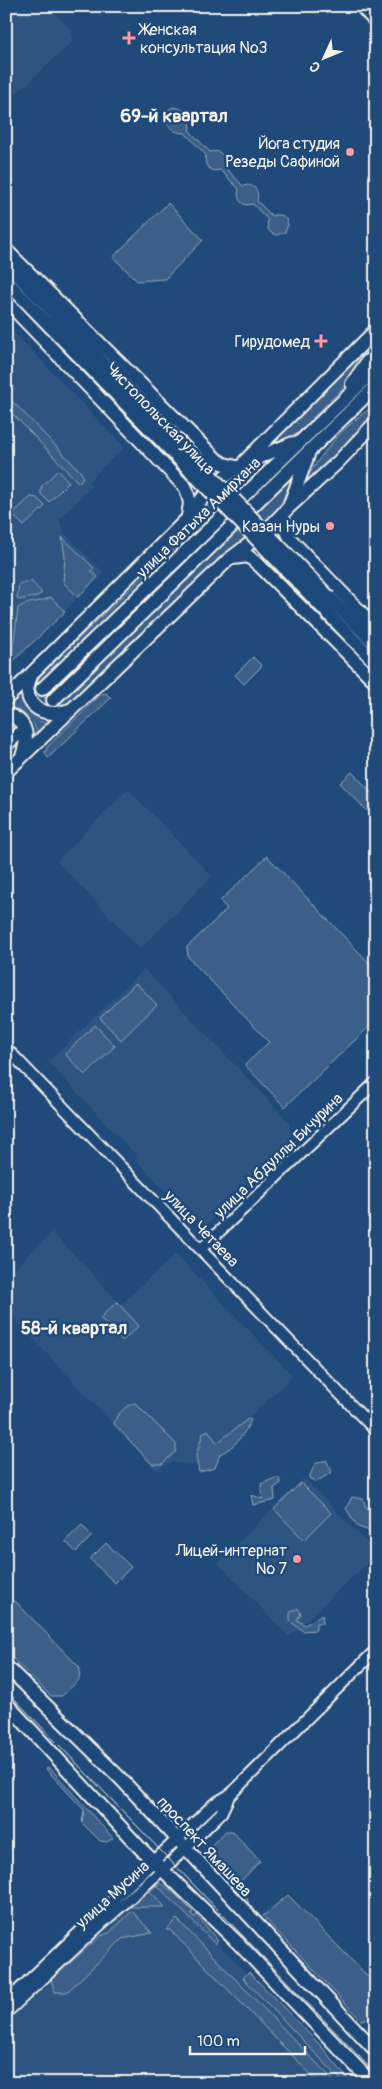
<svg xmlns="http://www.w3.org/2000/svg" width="382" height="2089" font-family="Pangolin,sans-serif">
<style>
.built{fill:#2d5581}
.green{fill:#3a5f88;stroke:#97a8b8}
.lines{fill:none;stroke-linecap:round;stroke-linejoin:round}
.major-tunnel{stroke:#3f638a;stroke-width:12;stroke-dasharray:12 6;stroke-linecap:butt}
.minor-casing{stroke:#f4f1e8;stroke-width:14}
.major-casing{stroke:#f4f1e8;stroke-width:16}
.minor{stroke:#1f4a7a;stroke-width:10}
.major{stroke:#1f4a7a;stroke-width:12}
.tram{stroke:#f4f1e8;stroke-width:1}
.major-bridge-casing{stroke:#f4f1e8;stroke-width:16;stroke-linecap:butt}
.major-bridge{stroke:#1f4a7a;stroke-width:12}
.poi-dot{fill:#ff9aa2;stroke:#1f4a7a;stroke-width:2}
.labels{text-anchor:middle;stroke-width:5;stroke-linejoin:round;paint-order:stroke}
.poi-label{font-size:16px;fill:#f4f1e8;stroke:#1f4a7a;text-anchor:end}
.street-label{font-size:16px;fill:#f4f1e8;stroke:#1f4a7a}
.quarter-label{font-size:19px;font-weight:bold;fill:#f4f1e8;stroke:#1f4a7a}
</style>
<rect width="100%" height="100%" fill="#1f4a7a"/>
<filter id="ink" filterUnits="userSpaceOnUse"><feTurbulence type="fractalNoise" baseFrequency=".02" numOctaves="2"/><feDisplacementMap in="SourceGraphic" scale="10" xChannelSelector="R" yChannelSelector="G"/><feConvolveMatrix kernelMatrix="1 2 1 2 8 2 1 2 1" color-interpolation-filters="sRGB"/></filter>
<g filter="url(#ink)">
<path class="built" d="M6 6H48L72 31V42L14 96 6 88Z
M6 324 124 447 88 482 92 487 59 519 64 533 104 573 6 666Z
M128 789 212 876 140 949 57 861Z
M144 969 289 1122 292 1142 202 1229 136 1160 137 1156 48 1062Z
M52 1232 121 1304 176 1254 293 1376 198 1466 171 1462 156 1470 6 1310V1277Z
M304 1478 376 1552V1555L289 1637 218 1563Z
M161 1884 197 1917 216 1941 349 2083H6V2023L150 1889Z"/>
<path class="green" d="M173 107C185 108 194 119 189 130L210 152C220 149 227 156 224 166L243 186C253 183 260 190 257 201L272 216C280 213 287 216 288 225L285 232 277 235C269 234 266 228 268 220L253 204 246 205C238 202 237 196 239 189L220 170C210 173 203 165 206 155L185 133C174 134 165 125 165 115L168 110Z
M168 203 203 240 165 279 137 281 113 257Z
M376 338V349L339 392 299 432 280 444 260 453Z
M6 399 11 400 81 472 83 477 79 483 6 407Z
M376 405V415L302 487C319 455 344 424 376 405Z
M275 461 37 690 55 708 294 476 282 501 271 520 212 566 62 710 39 705 34 695 39 677C87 630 137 584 184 536 201 518 210 496 230 480 242 470 259 464 275 461Z
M58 470 69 482 49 502 41 494V487Z
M31 497 37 498 45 506 24 526 12 514Z
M62 537 94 568 91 571 98 577 78 597 63 582 65 557Z
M31 581 42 593 35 597 19 600 17 599 19 584Z
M51 597 65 612 11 663 18 608C26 601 41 603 51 597Z
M253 657 262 666 244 684 235 675Z
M20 693C29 708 27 718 48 724L37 737C35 718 25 713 8 706Z
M106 693 111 698 48 758 45 752 47 747 101 694Z
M352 772 376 797V803L367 811 340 783Z
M267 856 376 970V1020L285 1107 245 1065 269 1042 188 957 187 947 227 909 220 901Z
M136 983 157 1005 121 1040 100 1018Z
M95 1025 115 1046 85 1075 65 1054Z
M117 1302 139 1326 122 1341 100 1318Z
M135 1403 176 1444V1451L162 1464H152L114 1424C115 1415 126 1405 135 1403Z
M248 1419 251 1420C244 1435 235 1447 220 1454L215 1468 199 1472 196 1456 203 1433 208 1430 217 1443Z
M326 1460 332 1472 316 1482 309 1478 315 1464Z
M278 1477 281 1483 274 1488 275 1500 253 1505 251 1495 263 1499 261 1484Z
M301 1483 331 1513 304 1540 274 1509Z
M352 1497 363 1499 366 1507 376 1512V1533L358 1527 346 1509Z
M82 1525 92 1536 76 1552 65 1541Z
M106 1543 131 1567 115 1583 90 1559Z
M9 1601 16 1602 80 1668 79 1680 62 1696H51L6 1652V1604Z
M298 1608 301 1614 297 1620 305 1625 322 1615 323 1623H316V1630L303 1631 290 1621V1613Z
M47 1768H50L113 1838 107 1842 100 1841 82 1823 84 1810 46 1769Z
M226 1831H232L260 1861 241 1881 250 1907 201 1855Z
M161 1883 175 1894 193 1912 191 1914 194 1917 197 1915 218 1941 215 1944 157 1885 150 1891 165 1907H129L150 1888Z
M288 1895 376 1985V2016L361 2020 263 1916Z
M132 1911 152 1933 122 1939 67 1992H55L51 1980 100 1936 109 1933Z
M177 1919 336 2083H319L170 1930H166Z
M249 1972 321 2046 351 2083H344L243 1978Z"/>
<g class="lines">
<path class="major-tunnel" d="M8 723 42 689
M18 734 49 704"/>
<defs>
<path id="minor" d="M6 1048 376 1431
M201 1249 376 1082
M6 2002 214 1804 231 1794 376 1650
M6 2013 101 1924 171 1862 221 1813 230 1794"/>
<path id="major" d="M361 6 376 22
M6 250 216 459 224 464 236 467
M6 263 159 422
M6 281 151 430
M6 301 186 488 190 503 188 516
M352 384 367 362 376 354
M245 461 376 330
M290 504 308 455
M283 514 284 525 291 540 376 628
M233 558 248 556 261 567 376 682
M329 597 376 645
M320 605 376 663
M32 674C17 704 43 720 70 710
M42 689 376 369
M6 699 187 519C220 469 241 465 293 443
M53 700 376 386
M6 714C28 720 29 737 22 756
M6 745 18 734
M6 772 228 560 266 531 289 507 338 462 376 422
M6 1666 120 1778 376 2051
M6 1703 141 1849 238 1943 372 2083"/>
</defs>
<use href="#minor" class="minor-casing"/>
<use href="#major" class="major-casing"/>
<use href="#minor" class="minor"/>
<use href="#major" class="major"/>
<path class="tram" d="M6 1690 376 2074"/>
<defs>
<path id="major-bridge" d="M159 422 329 597
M151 430 320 605"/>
</defs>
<use href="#major-bridge" class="major-bridge-casing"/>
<use href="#major-bridge" class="major-bridge"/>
</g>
</g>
<g class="poi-dot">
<path d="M126.5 30.5h5v5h5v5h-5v5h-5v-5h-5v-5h5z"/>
<circle cx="350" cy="152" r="5"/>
<path d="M318.5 333.5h5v5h5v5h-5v5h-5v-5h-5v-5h5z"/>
<circle cx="330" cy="526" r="5"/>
<circle cx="297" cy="1559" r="5"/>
</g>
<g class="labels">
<g class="poi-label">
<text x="140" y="35" text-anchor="start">Женская<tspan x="140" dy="18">консультация №3</tspan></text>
<text x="340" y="149">Йога студия<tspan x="340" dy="18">Резеды Сафиной</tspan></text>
<text x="310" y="347">Гирудомед</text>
<text x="320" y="532">Казан Нуры</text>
<text x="287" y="1556">Лицей-интернат<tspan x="287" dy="18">№ 7</tspan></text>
</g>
<g class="street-label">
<text transform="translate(161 418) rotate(46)" y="6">Чистопольская улица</text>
<text transform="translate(198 517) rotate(-44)" y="6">улица Фатыха Амирхана</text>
<text transform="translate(278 1155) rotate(-44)" y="6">улица Абдуллы Бичурина</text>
<text transform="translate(202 1228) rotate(46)" y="6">улица Четаева</text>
<text transform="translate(205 1846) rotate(47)" y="6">проспект Ямашева</text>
<text transform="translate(112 1894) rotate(-42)" y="6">улица Мусина</text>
</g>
<g class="quarter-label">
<text x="174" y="122">69-й квартал</text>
<text x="74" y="1334">58-й квартал</text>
</g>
</g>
<rect width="382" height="2089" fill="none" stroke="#1f4a7a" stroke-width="25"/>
<rect x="12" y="12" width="357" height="2064" fill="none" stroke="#f4f1e8" stroke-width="2" filter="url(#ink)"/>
<g transform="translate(324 58) rotate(226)" stroke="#1f4a7a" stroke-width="4" paint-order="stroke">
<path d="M0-4L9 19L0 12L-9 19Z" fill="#f4f1e8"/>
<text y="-8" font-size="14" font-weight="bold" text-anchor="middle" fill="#f4f1e8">С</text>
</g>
<path d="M190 2046v8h115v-8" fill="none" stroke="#f4f1e8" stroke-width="2.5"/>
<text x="197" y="2046" font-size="15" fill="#f4f1e8" stroke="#1f4a7a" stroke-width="4" paint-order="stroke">100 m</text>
</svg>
